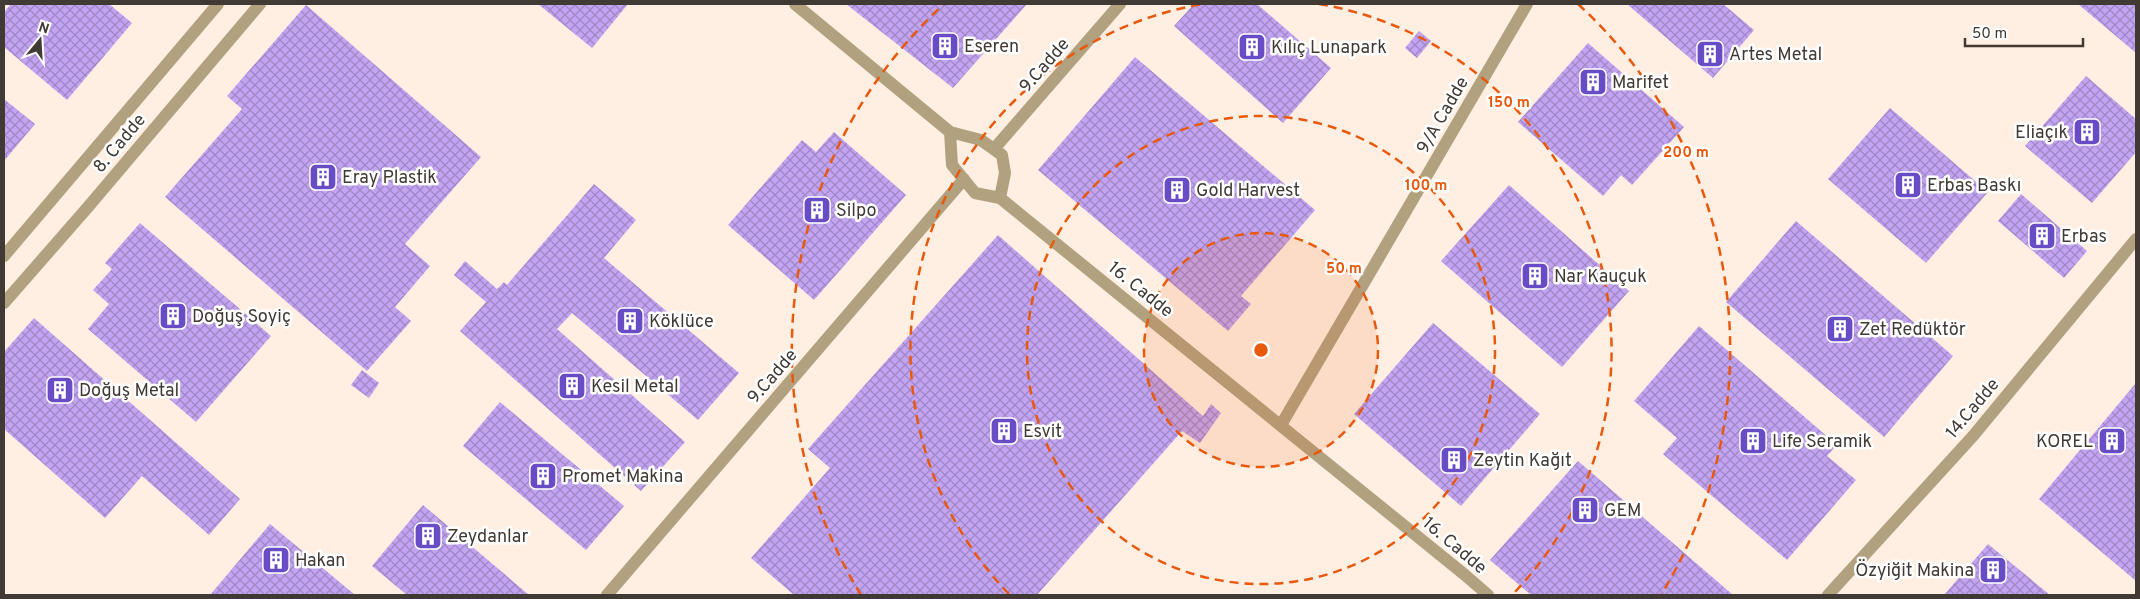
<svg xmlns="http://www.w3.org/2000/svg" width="2140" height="599" font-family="Overpass,sans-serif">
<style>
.building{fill:url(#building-cross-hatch)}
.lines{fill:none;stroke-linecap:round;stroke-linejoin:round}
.minor{stroke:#b1a17f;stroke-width:12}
.tertiary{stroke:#b1a17f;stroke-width:12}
.ring{fill:none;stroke:#e8590c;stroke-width:2.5;stroke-dasharray:9 6}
.labels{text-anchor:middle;stroke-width:5;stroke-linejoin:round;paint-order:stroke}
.poi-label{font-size:18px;fill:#413934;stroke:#fff;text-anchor:start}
.street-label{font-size:18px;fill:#413934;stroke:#fff}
.centre{fill:#e8590c;stroke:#fff;stroke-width:2.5}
.ring-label{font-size:15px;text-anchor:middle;font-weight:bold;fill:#e8590c;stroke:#fff;stroke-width:5;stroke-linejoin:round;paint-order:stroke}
</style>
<defs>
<pattern id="building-cross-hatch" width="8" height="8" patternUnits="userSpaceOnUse" patternTransform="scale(1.25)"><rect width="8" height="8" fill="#c3a4f2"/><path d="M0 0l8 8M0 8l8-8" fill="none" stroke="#a087c5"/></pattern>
</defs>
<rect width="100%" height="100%" fill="#ffeee2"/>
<path class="building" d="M11 4H109L132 23 67 100 4 47V12Z
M538 4H628L592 48Z
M846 4H1027L953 88Z
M1194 4H1257L1331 68 1283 123 1174 26Z
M1627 4H1723L1754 30 1713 78Z
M2078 4H2136V53Z
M306 5 481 157 405 244 430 266 395 307 411 321 367 371 165 197 242 109 227 96Z
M1419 31 1431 41 1417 58 1405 48Z
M1588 43 1684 127 1632 185 1621 175 1603 196 1518 122Z
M1135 57 1315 210 1241 296 1251 304 1228 331 1038 170Z
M2086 76 2136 119V152L2092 203 2025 146Z
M4 99 35 124 4 161Z
M1890 108 1988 192 1926 263 1828 179Z
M834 132 906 195 814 300 728 225 802 140 816 152Z
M594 184 636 220 604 258 739 373 698 420 572 313 557 329 685 442 641 491 460 331 486 302 454 275 465 261 497 289 504 282 507 285Z
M1509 185 1629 291 1562 367 1441 261Z
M2021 194 2087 251 2064 278 1998 221Z
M1796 221 1953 356 1884 437 1726 302Z
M140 223 271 336 196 422 88 329 109 304 93 290 112 269 105 263Z
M998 235 1203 416 1211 404 1221 413 1200 443 1182 431 1037 595H794L751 558 830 468 808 449Z
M34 318 240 499 209 535 142 476 105 518 4 429V352Z
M1433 323 1540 414 1461 506 1354 414Z
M1699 326 1837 445 1827 456 1856 480 1787 560 1663 454 1677 438 1634 401Z
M362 370 379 383 369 398 351 385Z
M2136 383V581L2039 499Z
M500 402 624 506 586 550 463 446Z
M1578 461 1733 595H1531L1490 560Z
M423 505 529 595H407L372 566Z
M270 524 355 595H210Z
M1988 544 2050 595H1944Z"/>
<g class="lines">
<path class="minor" d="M795 4 950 132 952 165 975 193 1000 198 1465 575 1488 595
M950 132 981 140 1002 155 1005 173 1000 198
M994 149 1120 4
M1281 425 1527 4
M607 595 964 179
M1828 595 1973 436 2136 239"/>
<path class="tertiary" d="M4 256 218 4
M4 303 88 207 260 4"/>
</g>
<circle cx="1261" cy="350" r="117" fill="#e8590c" fill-opacity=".12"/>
<g class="ring">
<circle cx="1261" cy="350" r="117"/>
<circle cx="1261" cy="350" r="234"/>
<path d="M1009 594A351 351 0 0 1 1203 4M1319 4A351 351 0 0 1 1513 594"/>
<path d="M861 595A469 469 0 0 1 944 4M1578 4A469 469 0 0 1 1661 595"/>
</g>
<defs>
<symbol id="building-square" viewBox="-11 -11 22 22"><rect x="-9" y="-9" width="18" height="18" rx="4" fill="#684cc5" stroke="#fff"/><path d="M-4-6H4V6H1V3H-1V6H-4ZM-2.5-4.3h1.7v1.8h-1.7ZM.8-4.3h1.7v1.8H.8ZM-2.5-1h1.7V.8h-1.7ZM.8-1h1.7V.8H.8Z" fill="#fff"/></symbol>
</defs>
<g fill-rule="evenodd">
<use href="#building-square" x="929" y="30" width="32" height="32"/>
<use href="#building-square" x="1236" y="31" width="32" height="32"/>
<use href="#building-square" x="1694" y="38" width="32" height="32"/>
<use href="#building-square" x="1577" y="66" width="32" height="32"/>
<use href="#building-square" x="2071" y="116" width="32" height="32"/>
<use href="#building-square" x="307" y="161" width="32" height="32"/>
<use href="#building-square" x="1892" y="169" width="32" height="32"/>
<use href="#building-square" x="1161" y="174" width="32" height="32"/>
<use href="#building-square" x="801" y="194" width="32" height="32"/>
<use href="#building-square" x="2026" y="220" width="32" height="32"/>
<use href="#building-square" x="1519" y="260" width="32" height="32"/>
<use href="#building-square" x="157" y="300" width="32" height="32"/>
<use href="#building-square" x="614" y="305" width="32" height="32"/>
<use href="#building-square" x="1824" y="313" width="32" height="32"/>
<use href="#building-square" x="556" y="370" width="32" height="32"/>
<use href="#building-square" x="44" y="374" width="32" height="32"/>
<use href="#building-square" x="988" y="415" width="32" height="32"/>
<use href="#building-square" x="1737" y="425" width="32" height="32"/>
<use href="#building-square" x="2096" y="425" width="32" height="32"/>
<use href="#building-square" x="1438" y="444" width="32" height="32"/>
<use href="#building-square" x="527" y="460" width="32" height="32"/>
<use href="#building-square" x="1569" y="494" width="32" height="32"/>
<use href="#building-square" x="412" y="520" width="32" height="32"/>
<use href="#building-square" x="260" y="544" width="32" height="32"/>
<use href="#building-square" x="1977" y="554" width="32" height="32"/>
</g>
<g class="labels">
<g class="poi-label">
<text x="964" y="52">Eseren</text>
<text x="1271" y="53">Kılıç Lunapark</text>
<text x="1729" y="60">Artes Metal</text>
<text x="1612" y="88">Marifet</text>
<text x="2068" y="138" text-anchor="end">Eliaçık</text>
<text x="342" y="183">Eray Plastik</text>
<text x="1927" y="191">Erbas Baskı</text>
<text x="1196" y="196">Gold Harvest</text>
<text x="836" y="216">Silpo</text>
<text x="2061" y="242">Erbas</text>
<text x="1554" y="282">Nar Kauçuk</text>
<text x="192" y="322">Doğuş Soyiç</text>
<text x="649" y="327">Köklüce</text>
<text x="1859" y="335">Zet Redüktör</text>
<text x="591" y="392">Kesil Metal</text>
<text x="79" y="396">Doğuş Metal</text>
<text x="1023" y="437">Esvit</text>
<text x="1772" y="447">Life Seramik</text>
<text x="2093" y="447" text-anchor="end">KOREL</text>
<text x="1473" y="466">Zeytin Kağıt</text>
<text x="562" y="482">Promet Makina</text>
<text x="1604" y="516">GEM</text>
<text x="447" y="542">Zeydanlar</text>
<text x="295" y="566">Hakan</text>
<text x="1974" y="576" text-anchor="end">Özyiğit Makina</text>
</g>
<g class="street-label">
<text transform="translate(1044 65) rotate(-49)" y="6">9.Cadde</text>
<text transform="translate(1442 115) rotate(-60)" y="6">9/A Cadde</text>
<text transform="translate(119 143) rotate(-50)" y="6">8. Cadde</text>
<text transform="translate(1141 289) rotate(39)" y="6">16. Cadde</text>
<text transform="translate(772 376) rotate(-49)" y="6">9.Cadde</text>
<text transform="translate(1972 408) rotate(-50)" y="6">14.Cadde</text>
<text transform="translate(1455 545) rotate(40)" y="6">16. Cadde</text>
</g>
</g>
<circle cx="1261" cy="350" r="8" class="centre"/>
<g class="ring-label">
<text x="1509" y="107">150 m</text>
<text x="1686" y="157">200 m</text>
<text x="1426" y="190">100 m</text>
<text x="1344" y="273">50 m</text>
</g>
<rect width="2140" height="599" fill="none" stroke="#413934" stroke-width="10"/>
<g transform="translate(40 40) rotate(18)" stroke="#ffffff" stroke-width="4" paint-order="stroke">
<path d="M0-4L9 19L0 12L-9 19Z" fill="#413934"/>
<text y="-8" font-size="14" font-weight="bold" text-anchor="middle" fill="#413934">N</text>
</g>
<path d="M1965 38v8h118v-8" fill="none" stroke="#413934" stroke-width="2.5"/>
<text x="1972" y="38" font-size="15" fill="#413934" stroke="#ffffff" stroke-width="4" paint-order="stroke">50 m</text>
</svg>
